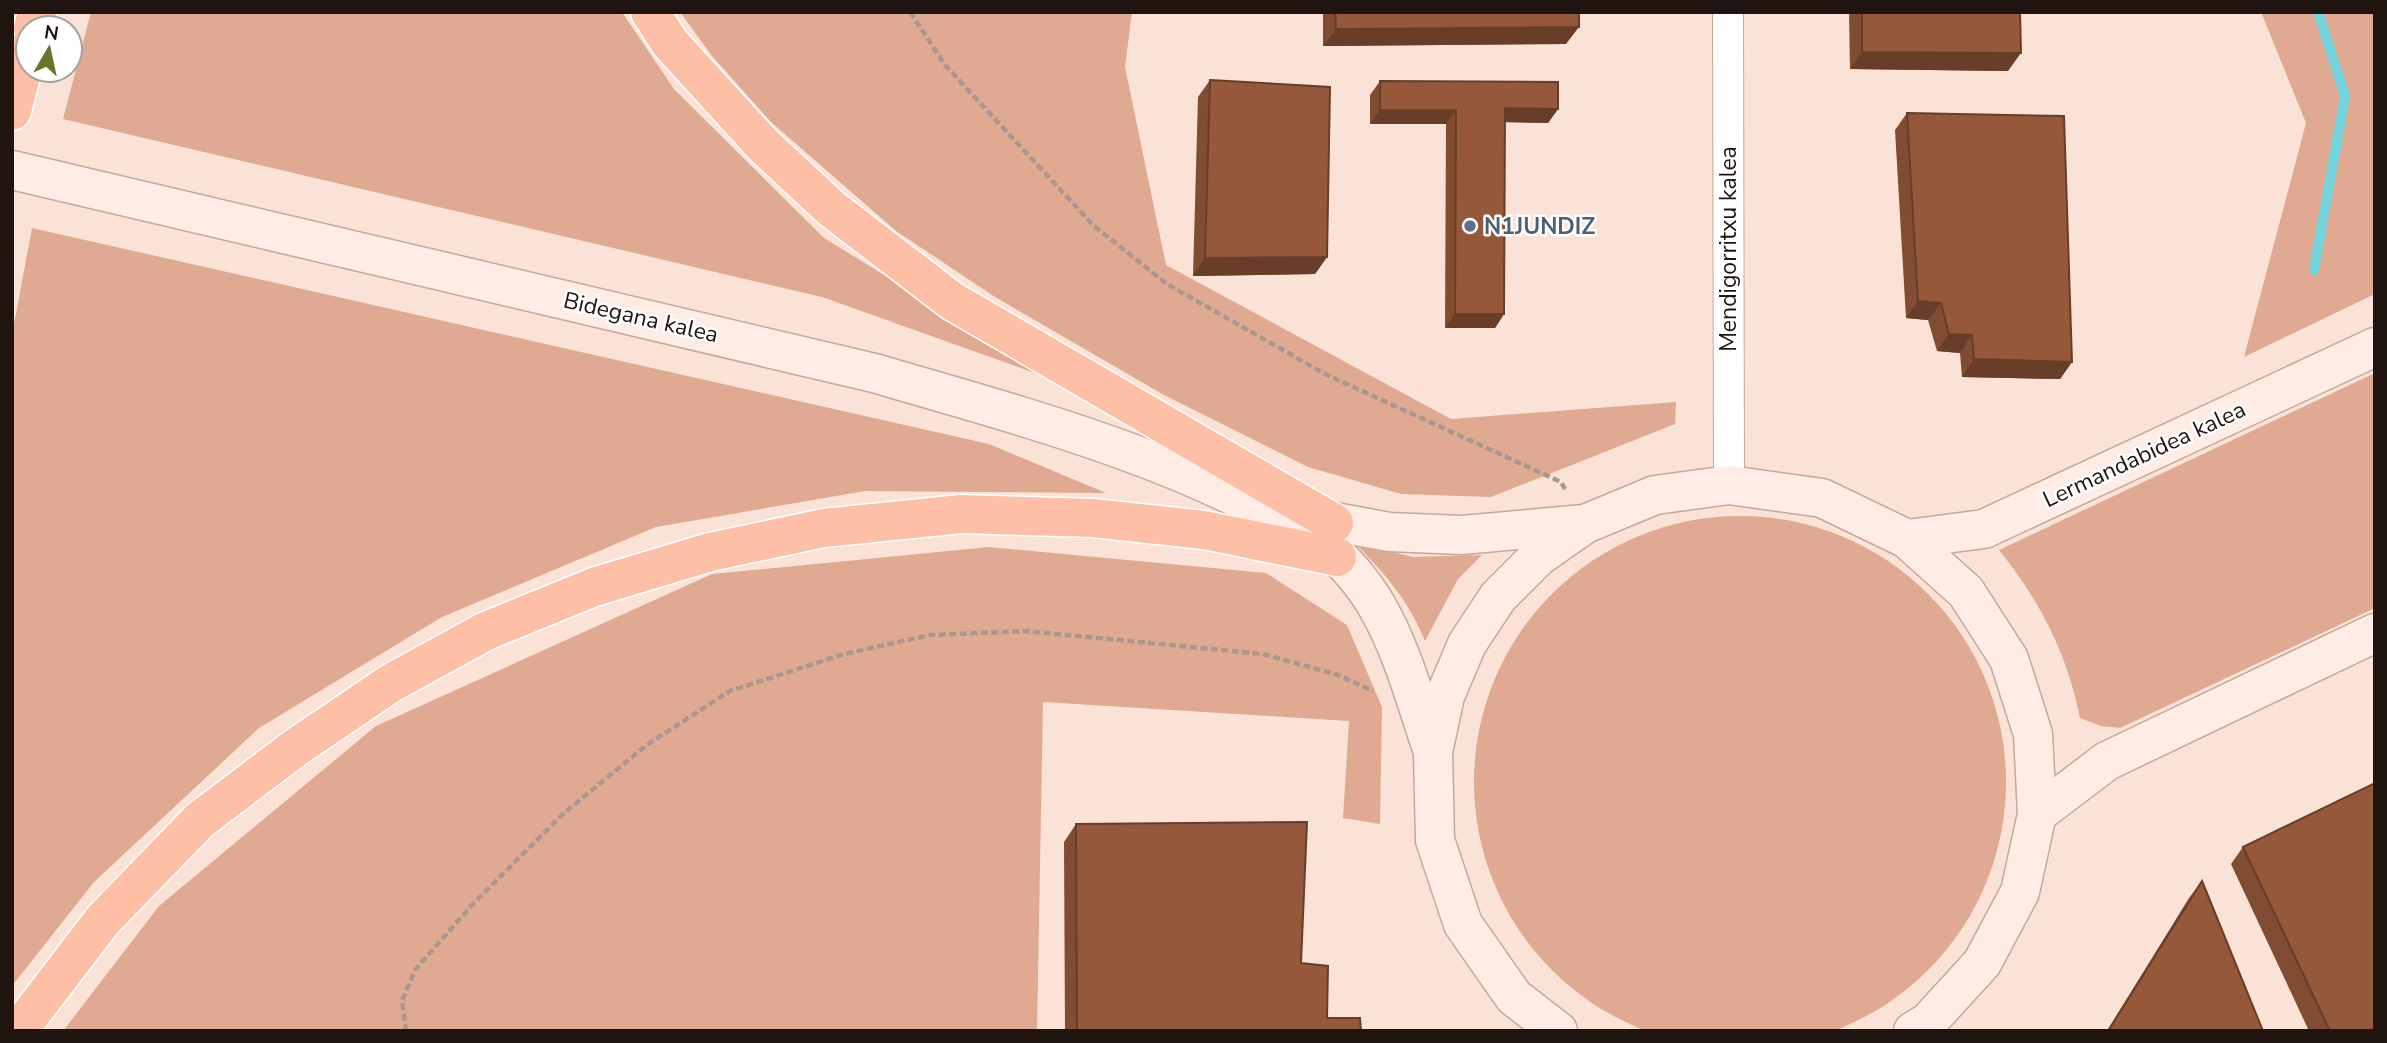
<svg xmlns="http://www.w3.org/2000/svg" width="2387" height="1043" font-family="'Nunito Sans',sans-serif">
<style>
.green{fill:#e0a991}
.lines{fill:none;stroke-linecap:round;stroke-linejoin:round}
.stream{stroke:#75d5df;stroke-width:10}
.street-casing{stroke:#c5a89b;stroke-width:32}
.secondary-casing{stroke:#c5a89b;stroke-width:41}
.highway-casing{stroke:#fff;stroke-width:41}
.path{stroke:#ab978e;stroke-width:4.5;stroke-dasharray:7 3.5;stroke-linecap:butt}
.street{stroke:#fff;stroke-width:30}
.secondary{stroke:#ffece5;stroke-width:38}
.highway{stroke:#febfa7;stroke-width:38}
.wall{fill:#804c32}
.shaded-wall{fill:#683e29}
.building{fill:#95583a;stroke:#683e29;stroke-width:2}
.service-dot{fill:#5c6f8a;stroke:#fff;stroke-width:2.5}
.labels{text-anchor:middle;stroke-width:5;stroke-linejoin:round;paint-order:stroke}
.service-label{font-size:23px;font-weight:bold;fill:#4e5e75;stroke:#fff;text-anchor:start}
.street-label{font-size:23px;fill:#1f140f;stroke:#fff}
</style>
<rect width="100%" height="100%" fill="#fbe2d7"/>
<path class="green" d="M91 12H622L674 89 824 238 1057 381 822 297 63 119Z
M680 12H1132L1125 67 1166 265 1451 419 1676 402 1675 424 1491 497 1401 494 1308 467 1164 395 995 297 896 231 771 122 712 56Z
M2261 12H2375V294L2244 357 2306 123Z
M32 228 989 444 1106 493 865 491 656 527 442 617 259 728 94 882 12 986V335Z
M2375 373V608L2120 728 2101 726 2080 718C2067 653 2040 601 1999 550Z
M1474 782a266 266 0 1 1 532 0a266 266 0 1 1-532 0Z
M1355 543 1413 557 1482 555 1458 579 1425 641C1409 601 1385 574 1355 543Z
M989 547 1266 573 1347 625 1382 707 1380 824 1343 818 1349 721 1043 702 1037 1031H63L159 906 376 726 712 574Z"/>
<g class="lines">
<path class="stream" d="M2314 270 2345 96 2318 12"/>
<defs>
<path id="street" d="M1728 12 1729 485"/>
<path id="secondary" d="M12 170 874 373C1021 416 1210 465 1335 555 1350 566 1369 592 1378 608 1403 652 1417 705 1433 752
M1303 516 1389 532 1462 535 1584 524
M1907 539 1984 529 2375 347
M2037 814 2107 761 2375 633
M1558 1031 1514 997 1463 924 1435 840 1433 752 1445 696 1467 644 1498 597 1538 557 1585 524 1655 495 1729 485 1822 498 1907 539 1966 592 2009 659 2033 734 2037 814 2020 892 1982 963 1928 1022 1913 1031"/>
<path id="highway" d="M650 12 670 43 763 145 832 209 952 301 1334 523
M33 28 37 12
M12 111 28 49
M18 1031 103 920 200 820 295 748 391 683 486 631 594 587 710 552 824 528 961 514 1093 518 1204 530 1337 557"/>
</defs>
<use href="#street" class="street-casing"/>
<use href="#secondary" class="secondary-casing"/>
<use href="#highway" class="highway-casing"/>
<path class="path" d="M910 12 945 65 1094 226 1167 284 1325 374 1561 482 1565 489
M406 1031 402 1001 415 970 472 905 564 813 648 744 730 691 844 654 930 635 1026 631 1263 654 1338 675 1373 691"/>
<use href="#street" class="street"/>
<use href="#secondary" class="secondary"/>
<use href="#highway" class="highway"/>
</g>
<path class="wall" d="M1323 12H1579L1566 44 1323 46Z
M1849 12H2020L2008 71 1850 69Z
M1210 80 1327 257 1315 274 1193 276 1198 97Z
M1380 81 1558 109 1548 123 1505 122 1504 314 1495 328H1445L1446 124H1370V95Z
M1907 113 2072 362 2060 379 1962 377 1960 353 1937 351 1928 320 1906 318 1895 130Z
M1076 824 1301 963 1327 1018 1361 1031H1065L1064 842Z
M2243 847 2375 1031H2309L2231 864Z
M2202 881 2263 1031H2107L2189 898Z"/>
<path class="shaded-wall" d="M1579 27 1566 44 1323 46 1336 29Z
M1862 52 2021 53 2008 71 1850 69Z
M1505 108 1558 109 1548 123 1496 122Z
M1380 110H1456L1446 124H1370Z
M1327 257 1315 274 1193 276 1205 258Z
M1918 301 1941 303 1928 320 1906 318Z
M1455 314H1504L1495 328H1445Z
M1949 334 1972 335 1960 353 1937 351Z
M1974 359 2072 362 2060 379 1962 377Z"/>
<path class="building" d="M1335 12H1579V27L1336 29Z
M1862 12H2020L2021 53 1862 52Z
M1210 80 1330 87 1327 257 1205 258Z
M1380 81 1558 82V109L1505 108 1504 314H1455L1456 110H1380Z
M1907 113 2064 116 2072 362 1974 359 1972 335 1949 334 1941 303 1918 301Z
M2375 783V1031H2330L2243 847Z
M1307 822 1301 963 1328 966 1327 1018H1360L1361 1031H1077L1076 824Z
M2202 881 2263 1031H2108Z"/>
<circle class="service-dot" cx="1470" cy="226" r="7"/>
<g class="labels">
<g class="service-label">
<text x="1484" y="234">N1JUNDIZ</text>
</g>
<g class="street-label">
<text transform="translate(1728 249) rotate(-90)" y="8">Mendigorritxu kalea</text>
<text transform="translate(641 317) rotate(13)" y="8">Bidegana kalea</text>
<text transform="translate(2144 454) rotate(-25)" y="8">Lermandabidea kalea</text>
</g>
</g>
<rect width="2387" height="1043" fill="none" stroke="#1f140f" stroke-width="28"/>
<g transform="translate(49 49) rotate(9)"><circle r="33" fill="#ffffff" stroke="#a5a19f" stroke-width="2"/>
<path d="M0-5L12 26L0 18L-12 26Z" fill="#647726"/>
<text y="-10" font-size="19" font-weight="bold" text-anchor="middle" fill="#1f140f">N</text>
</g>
</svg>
